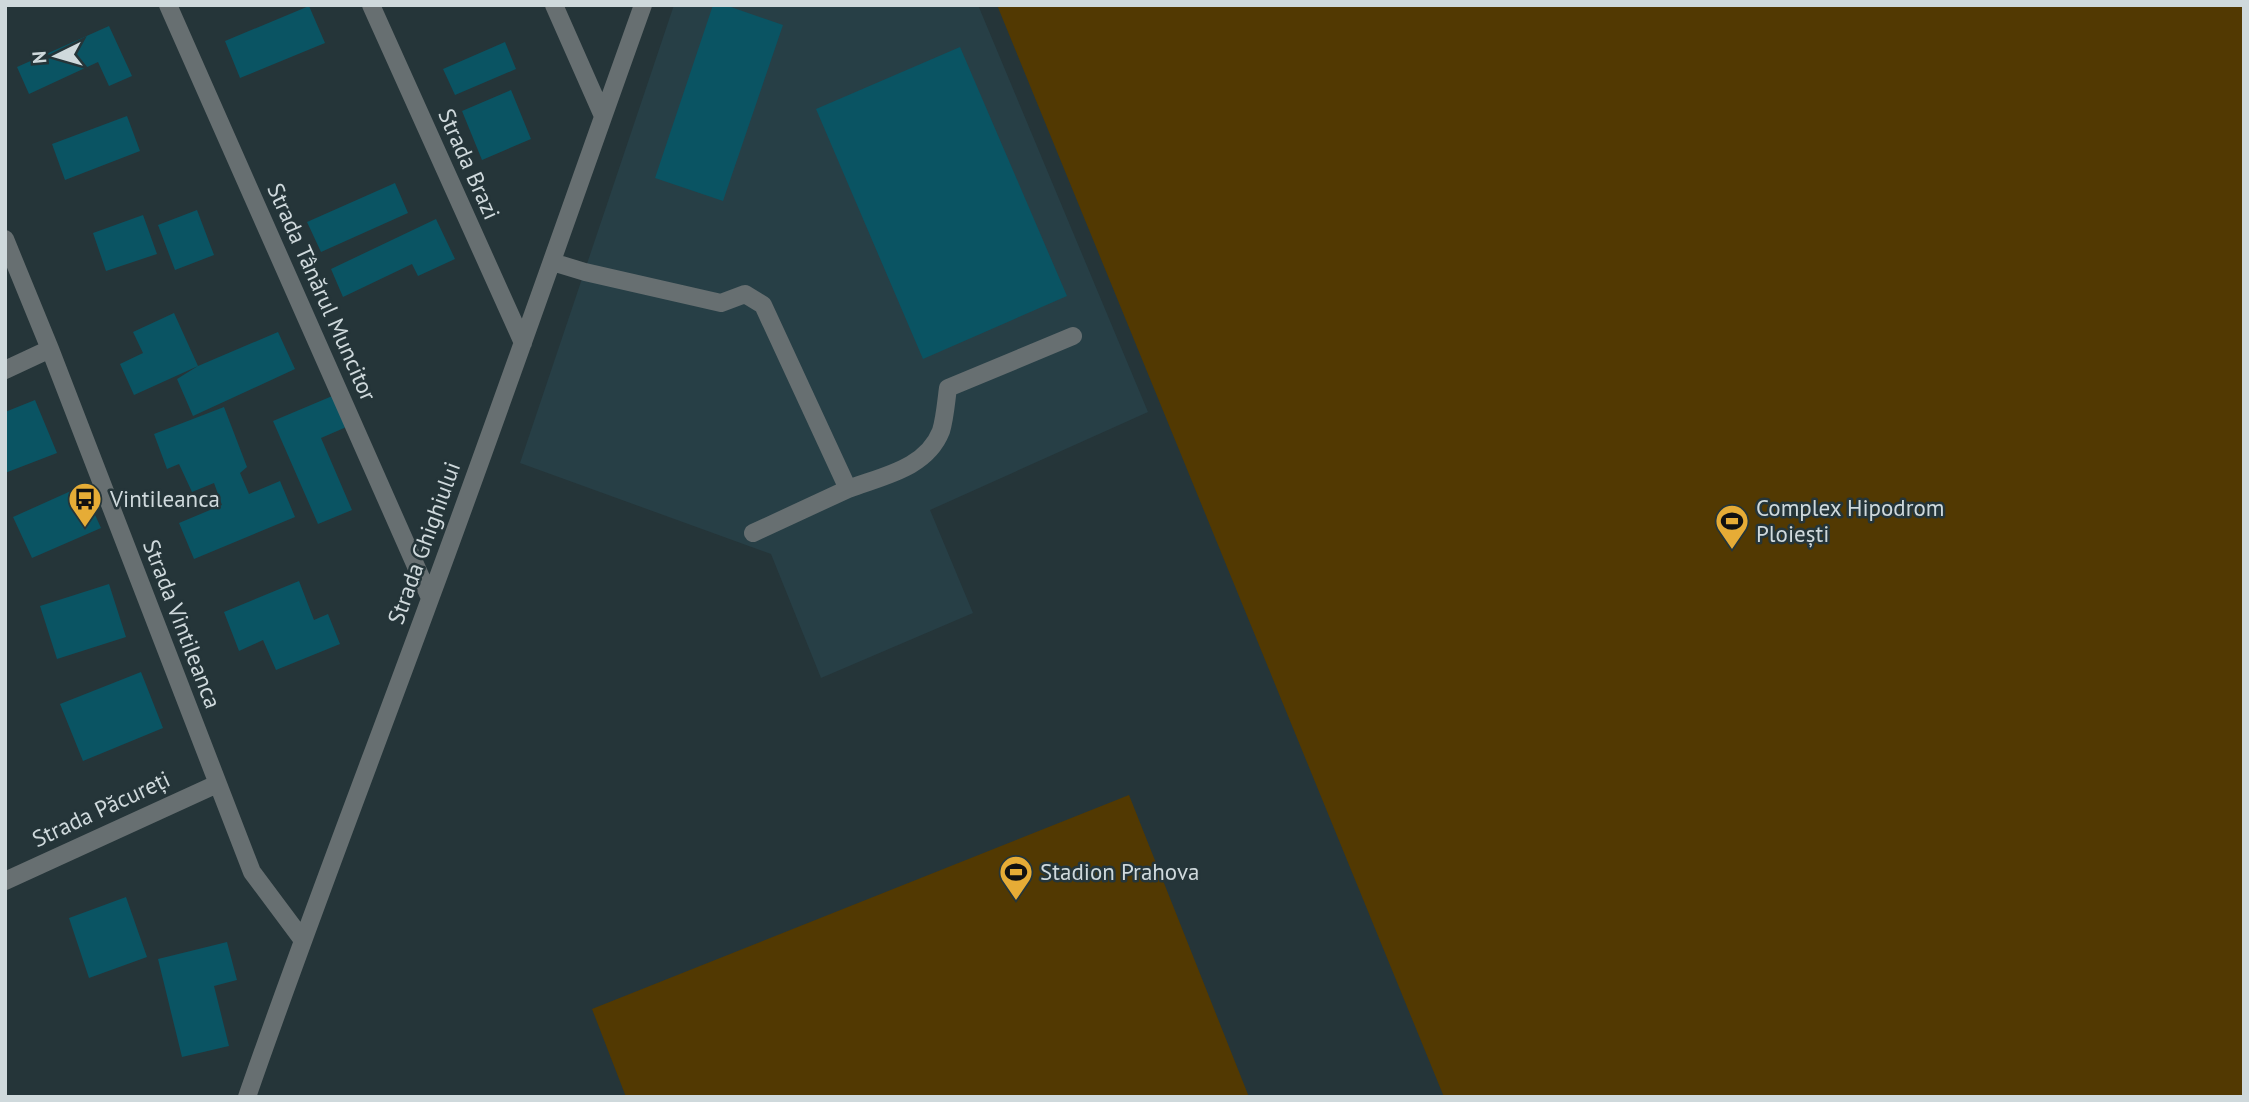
<svg xmlns="http://www.w3.org/2000/svg" width="2249" height="1102" font-family="'PT Sans',sans-serif">
<style>
.built{fill:#273f46}
.green{fill:#523902}
.building{fill:#0a5463}
.lines{fill:none;stroke-linecap:round;stroke-linejoin:round}
.minor{stroke:#676f71;stroke-width:18}
.labels{text-anchor:middle;stroke-width:5;stroke-linejoin:round;paint-order:stroke}
.street-label{font-size:23px;fill:#cfd9dc;stroke:#253539}
.poi-label{font-size:23px;fill:#cfd9dc;stroke:#253539;text-anchor:start}
</style>
<rect width="100%" height="100%" fill="#253539"/>
<path class="built" d="M674 5H978L1148 412 930 510 973 613 821 678 771 554 520 463Z"/>
<path class="green" d="M997 5H2244V1097H1444Z
M1129 795 1249 1097H626L592 1009Z"/>
<path class="building" d="M713 5H725L783 25 723 201 655 178Z
M309 6 325 43 240 78 225 41Z
M109 26 132 76 109 86 98 62 29 94 17 67Z
M505 42 516 69 455 95 443 69Z
M960 47 1067 296 923 359 816 109Z
M511 90 531 139 482 160 462 111Z
M127 116 140 151 65 180 52 144Z
M395 183 408 213 321 252 307 222Z
M197 210 214 255 175 270 158 225Z
M143 215 157 254 106 271 93 233Z
M436 219 455 259 418 276 412 264 343 297 331 269Z
M174 313 198 366 278 332 295 369 193 416 177 379 198 366 134 395 120 364 143 353 133 332Z
M337 394 351 425 321 438 352 510 318 524 273 421Z
M35 400 57 453 5 473V412Z
M224 407 247 467 240 473 249 494 280 481 295 517 194 559 179 523 222 505 214 483 192 492 179 464 167 469 154 434Z
M82 486 101 528 32 558 13 517Z
M299 581 314 620 328 614 340 644 276 670 263 640 239 651 224 612Z
M109 584 126 637 57 659 40 606Z
M141 672 163 728 83 761 60 704Z
M126 897 147 957 89 978 69 918Z
M227 942 237 980 214 986 229 1046 182 1057 158 959Z"/>
<g class="lines">
<path class="minor" d="M168 5 430 598
M371 5 523 343
M554 5 603 116
M5 239 50 349 252 872 302 939
M552 262 585 272 721 303 745 294 763 305 848 489C882 476 926 469 941 431 945 418 946 402 948 388L1073 336
M5 370 50 349
M753 533 848 489
M5 881 217 784
M247 1097C305 930 369 765 430 599 503 402 572 203 643 5"/>
</g>
<defs>
<symbol id="bus-pin" viewBox="-11 -11 22 30"><path d="M0 17L-7.5 6A9.5 9.5 0 1 1 7.5 6Z" fill="#e6ac36" stroke="#253539"/><path d="M-5-6H5V4H4V6H2V4H-2V6H-4V4H-5ZM-3.5-4V0h7V-4ZM-3.5 1.2v1.5H-2V1.2ZM2 1.2v1.5H3.5V1.2Z" fill="#111"/></symbol>
<symbol id="stadium-pin" viewBox="-11 -11 22 30"><path d="M0 17L-7.5 6A9.5 9.5 0 1 1 7.5 6Z" fill="#e6ac36" stroke="#253539"/><path d="M0-5a6.5 5 0 1 0 0 10a6.5 5 0 1 0 0-10ZM-3.5-1.8h7v3.6h-7Z" fill="#111"/></symbol>
</defs>
<g fill-rule="evenodd">
<use href="#bus-pin" x="66" y="480" width="38" height="52"/>
<use href="#stadium-pin" x="1713" y="502" width="38" height="52"/>
<use href="#stadium-pin" x="997" y="853" width="38" height="52"/>
</g>
<g class="labels">
<g class="street-label">
<text transform="translate(469 164) rotate(66)" y="8">Strada Brazi</text>
<text transform="translate(322 292) rotate(66)" y="8">Strada Tânărul Muncitor</text>
<text transform="translate(424 543) rotate(-70)" y="8">Strada Ghighiului</text>
<text transform="translate(182 624) rotate(69)" y="8">Strada Vintileanca</text>
<text transform="translate(101 809) rotate(-25)" y="8">Strada Păcureți</text>
</g>
<g class="poi-label">
<text x="110" y="507">Vintileanca</text>
<text x="1756" y="516">Complex Hipodrom<tspan x="1756" dy="26">Ploiești</tspan></text>
<text x="1040" y="880">Stadion Prahova</text>
</g>
</g>
<rect width="2249" height="1102" fill="none" stroke="#cfd9dc" stroke-width="14"/>
<g transform="translate(56 56) rotate(265)" stroke="#253539" stroke-width="5" paint-order="stroke">
<path d="M0-5L12 26L0 18L-12 26Z" fill="#cfd9dc"/>
<text y="-10" font-size="19" font-weight="bold" text-anchor="middle" fill="#cfd9dc">N</text>
</g>
</svg>
